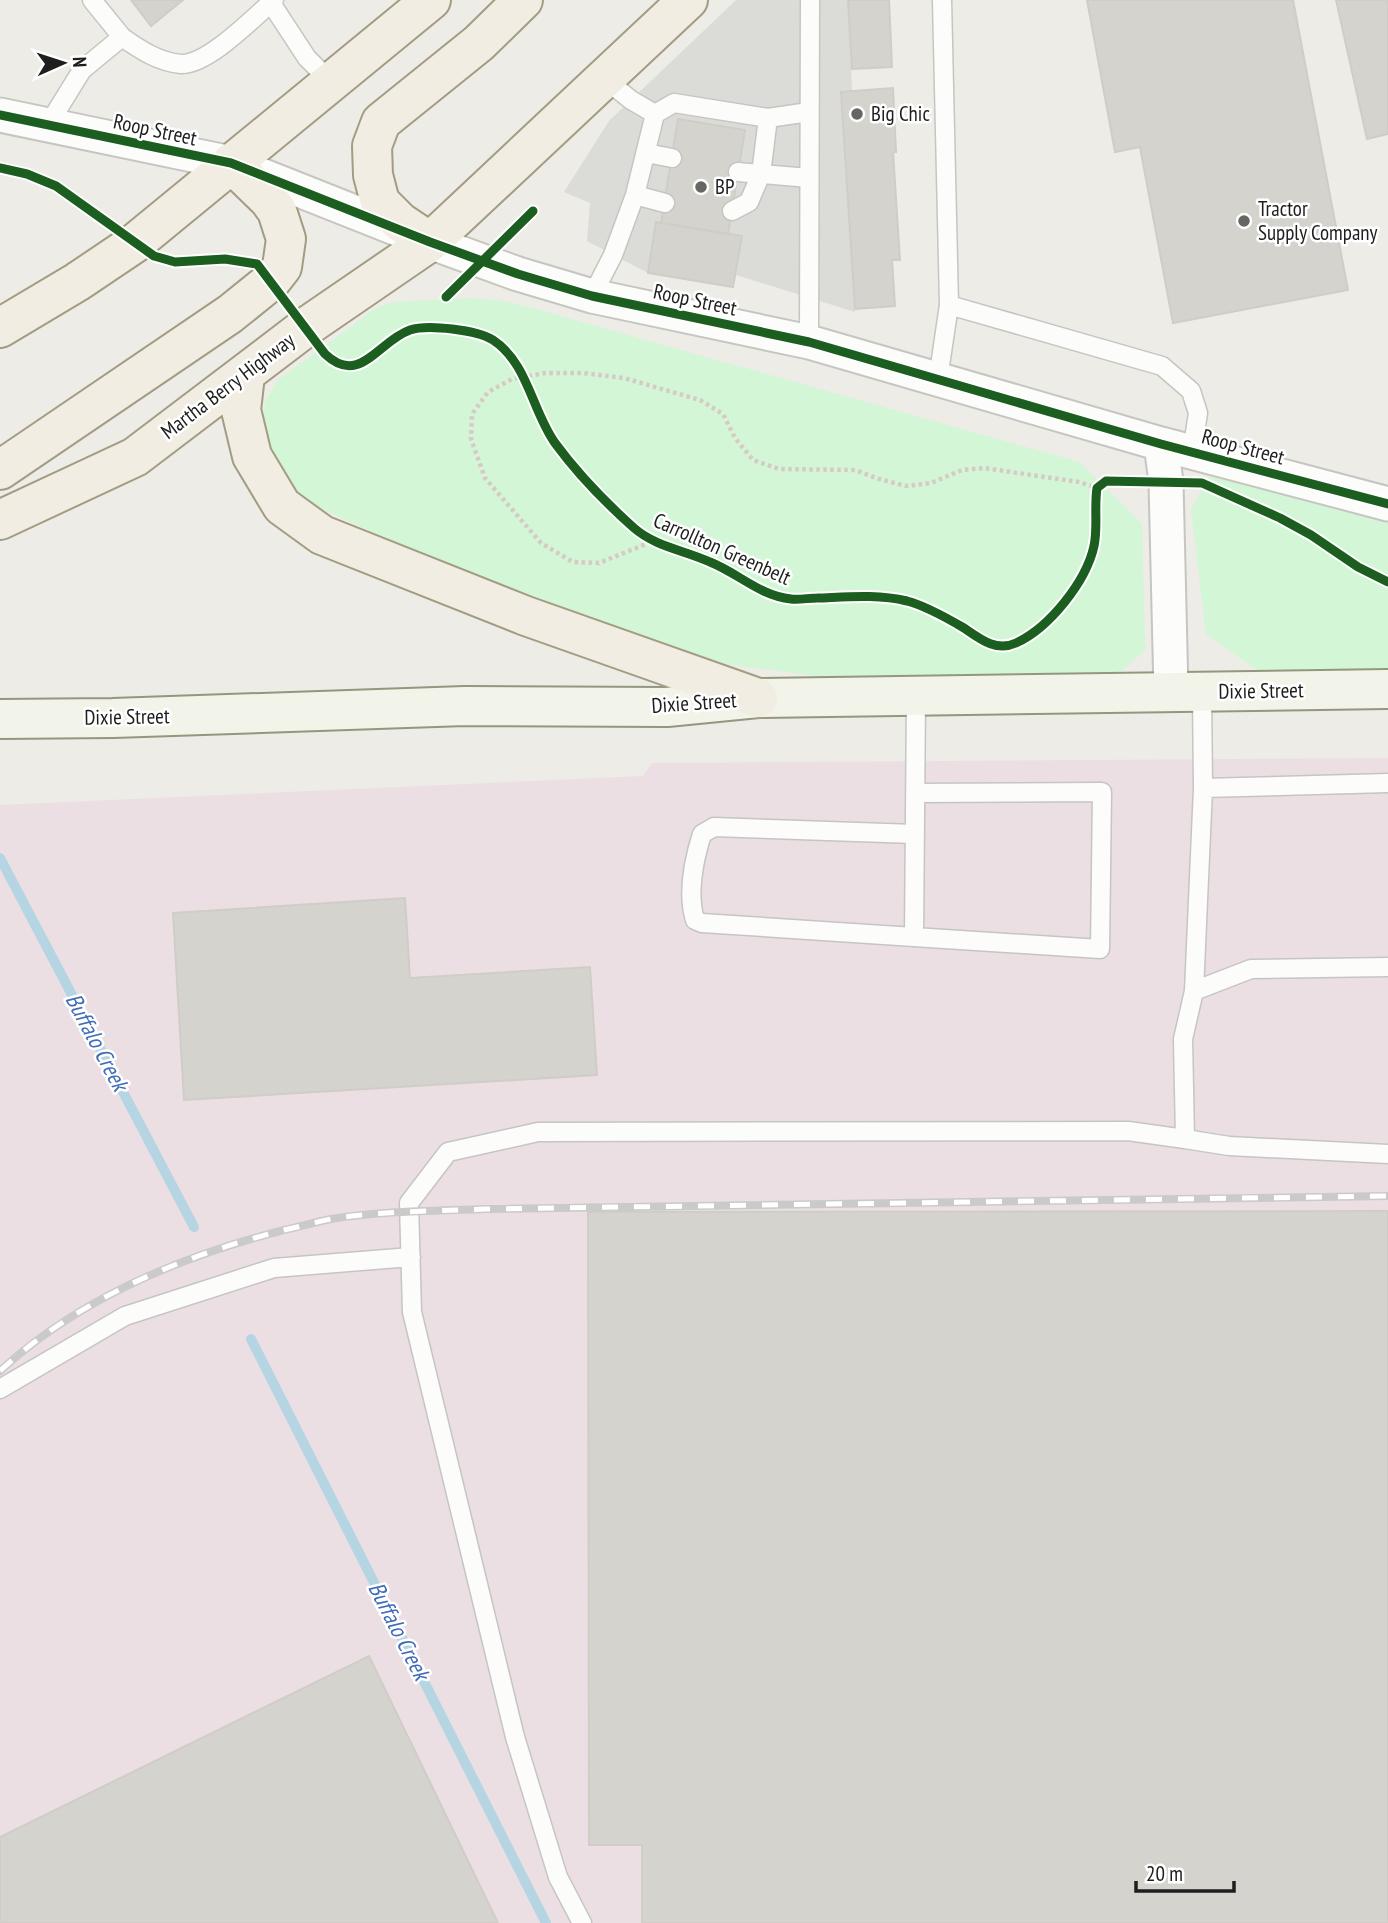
<svg xmlns="http://www.w3.org/2000/svg" width="1388" height="1923" font-family="'PT Sans Narrow',sans-serif">
<style>
.industrial{fill:#ebdfe4}
.park{fill:#d2f6d6}
.parking{fill:#dbdbd8}
.lines{fill:none;stroke-linecap:round;stroke-linejoin:round}
.stream{stroke:#b6d5e3;stroke-width:10}
.building{fill:#d5d3ce;stroke:#d0cdc7;stroke-width:2}
.lane-casing{stroke:#c5c5c2;stroke-width:21}
.street-casing{stroke:#c5c5c2;stroke-width:37}
.secondary-casing{stroke:#93977e;stroke-width:42}
.primary-casing{stroke:#a39c82;stroke-width:42}
.path{stroke:#d7cac5;stroke-width:4.5;stroke-dasharray:3.5 3.5;stroke-linecap:butt}
.lane{stroke:#fcfcfb;stroke-width:18}
.street{stroke:#fcfcfb;stroke-width:33}
.secondary{stroke:#f2f4e9;stroke-width:38}
.primary{stroke:#f1ede3;stroke-width:38}
.rail-casing{stroke:#cacac9;stroke-width:8}
.rail{stroke:#fff;stroke-width:5;stroke-dasharray:16;stroke-linecap:butt}
.cycleway-casing{stroke:#fff;stroke-width:13}
.cycleway{stroke:#1b5e20;stroke-width:9}
.poi-dot{fill:#666664;stroke:#fff;stroke-width:2.5}
.labels{text-anchor:middle;stroke-width:5;stroke-linejoin:round;paint-order:stroke}
.poi-label{font-size:21px;fill:#1e1e1e;stroke:#fff;text-anchor:start}
.street-label{font-size:21px;fill:#1e1e1e;stroke:#fff}
.water-label{font-size:23px;font-style:italic;fill:#406db8;stroke:#fff}
</style>
<rect width="100%" height="100%" fill="#edece6"/>
<path class="industrial" d="M1388 758V1923H0V805L643 776 652 763Z"/>
<path class="park" d="M468 298 503 301 532 308 1079 462 1142 524 1145 650 1118 674 840 679 717 663 551 615 292 495 260 435 265 402 277 381 376 308 395 302Z
M1210 476 1388 523V669L1257 670 1206 634 1191 509Z"/>
<path class="parking" d="M736 0H848L852 91 841 92 855 312 736 275 742 237 648 273 587 241 590 203 564 192 609 121Z"/>
<g class="lines">
<path class="stream" d="M0 858 194 1227
M251 1339 546 1923"/>
</g>
<path class="building" d="M131 0H183L151 26Z
M848 0H889L892 67 852 69Z
M1087 0H1293L1348 290 1173 323 1140 147 1115 152Z
M1336 0H1388V134L1367 139Z
M893 88 896 152H893L900 260H892L895 306 855 309 841 92Z
M678 119 745 130 728 234 661 223Z
M656 222 742 236 733 287 648 273Z
M405 898 410 978 590 967 597 1075 184 1100 173 913Z
M1388 1211V1923H642V1845H589L588 1212Z
M369 1656 498 1923H0V1837Z"/>
<g class="lines">
<defs>
<path id="lane" d="M92 0 122 37
M269 0 307 58 331 82
M655 114 674 103 768 118 761 174 749 202 732 211
M768 118 809 112
M48 125 82 70 122 37C139 49 158 62 181 64 208 65 254 17 274 0
M646 153 672 158
M738 172 809 178
M635 195 665 203
M592 296 613 255 635 195 655 114 631 100 605 79
M949 305 1162 366 1191 391 1198 413 1192 452
M809 342 810 0
M938 379 949 305 942 0
M1202 692 1203 788
M915 793 1102 792 1100 949 914 937 916 696
M914 937 702 923 695 920C687 894 694 859 702 834L714 827 915 834
M1388 967 1251 969 1194 991 1183 1039 1185 1139 1229 1146 1388 1154
M1194 991 1203 788 1388 783
M0 1389 125 1316 274 1268 411 1257
M582 1923 558 1877 515 1737 412 1312 409 1203 448 1152 538 1132 1128 1131 1185 1139"/>
<path id="street" d="M0 115 231 163 430 242 518 274 592 296 809 342 1161 444 1388 504
M1161 444 1166 482 1171 692"/>
<path id="secondary" d="M0 719 113 718 465 706 667 707 758 698 1388 689"/>
<path id="primary" d="M430 242 400 222 380 202 373 175 372 146 381 122 479 43 523 0
M0 328 77 282 135 243 431 0
M245 375 241 410 252 456 282 506 322 535 526 616 758 698
M0 470 230 314 271 281 282 267 286 239 277 211 269 200 231 163
M0 520 135 457 306 327 430 242 688 0"/>
</defs>
<use href="#lane" class="lane-casing"/>
<use href="#street" class="street-casing"/>
<use href="#secondary" class="secondary-casing"/>
<use href="#primary" class="primary-casing"/>
<path class="path" d="M651 542 599 563 573 562 541 543 485 478 471 439 472 414 488 392 512 379 545 373H583L624 378 700 400 723 414 735 438 753 460 779 469 855 470 879 479 906 486 931 483 962 470 984 468 1079 482 1097 488"/>
<use href="#lane" class="lane"/>
<use href="#street" class="street"/>
<use href="#secondary" class="secondary"/>
<use href="#primary" class="primary"/>
<defs>
<path id="rail" d="M0 1371C78 1299 181 1256 284 1230 299 1227 315 1222 331 1219 381 1211 434 1211 485 1209L1388 1196"/>
</defs>
<use href="#rail" class="rail-casing"/>
<use href="#rail" class="rail"/>
<defs>
<path id="cycleway" d="M0 115 231 163 430 242 518 274 592 296 809 342 1161 444 1388 504
M0 168 27 174 56 186 154 256 175 262 225 259 257 264 325 354C360 387 378 341 410 330 428 324 477 330 493 340 528 363 532 411 555 443 577 473 606 503 634 528 656 547 684 550 710 562 738 573 760 596 791 599 799 600 809 598 817 598 847 597 877 594 907 601 926 606 947 618 964 628 980 639 996 652 1016 643 1049 628 1086 582 1094 546 1098 528 1094 508 1097 488L1106 481 1202 483 1280 518 1311 535 1358 567 1388 582
M446 297 533 211"/>
</defs>
<use href="#cycleway" class="cycleway-casing"/>
<use href="#cycleway" class="cycleway"/>
</g>
<g class="poi-dot">
<circle cx="857" cy="114" r="7"/>
<circle cx="701" cy="187" r="7"/>
<circle cx="1244" cy="221" r="7"/>
</g>
<g class="labels">
<g class="poi-label">
<text x="871" y="121">Big Chic</text>
<text x="715" y="194">BP</text>
<text x="1258" y="216">Tractor<tspan x="1258" dy="24">Supply Company</tspan></text>
</g>
<g class="street-label">
<text transform="translate(155 130) rotate(12)" y="7">Roop Street</text>
<text transform="translate(695 300) rotate(12)" y="7">Roop Street</text>
<text transform="translate(228 386) rotate(-37)" y="7">Martha Berry Highway</text>
<text transform="translate(1243 447) rotate(15)" y="7">Roop Street</text>
<text transform="translate(722 549) rotate(24)" y="7">Carrollton Greenbelt</text>
<text transform="translate(1261 691) rotate(-1)" y="7">Dixie Street</text>
<text transform="translate(694 703) rotate(-4)" y="7">Dixie Street</text>
<text transform="translate(127 717) rotate(-1)" y="7">Dixie Street</text>
</g>
<g class="water-label">
<text transform="translate(97 1042) rotate(62)" y="8">Buffalo Creek</text>
<text transform="translate(399 1631) rotate(63)" y="8">Buffalo Creek</text>
</g>
</g>
<g transform="translate(63 63) rotate(87)" stroke="#ffffff" stroke-width="5" paint-order="stroke">
<path d="M0-5L12 26L0 18L-12 26Z" fill="#1e1e1e"/>
<text y="-10" font-size="19" font-weight="bold" text-anchor="middle" fill="#1e1e1e">N</text>
</g>
<path d="M1136 1881v10h98v-10" fill="none" stroke="#1e1e1e" stroke-width="3.5"/>
<text x="1146" y="1881" font-size="21" fill="#1e1e1e" stroke="#ffffff" stroke-width="5" paint-order="stroke">20 m</text>
</svg>
